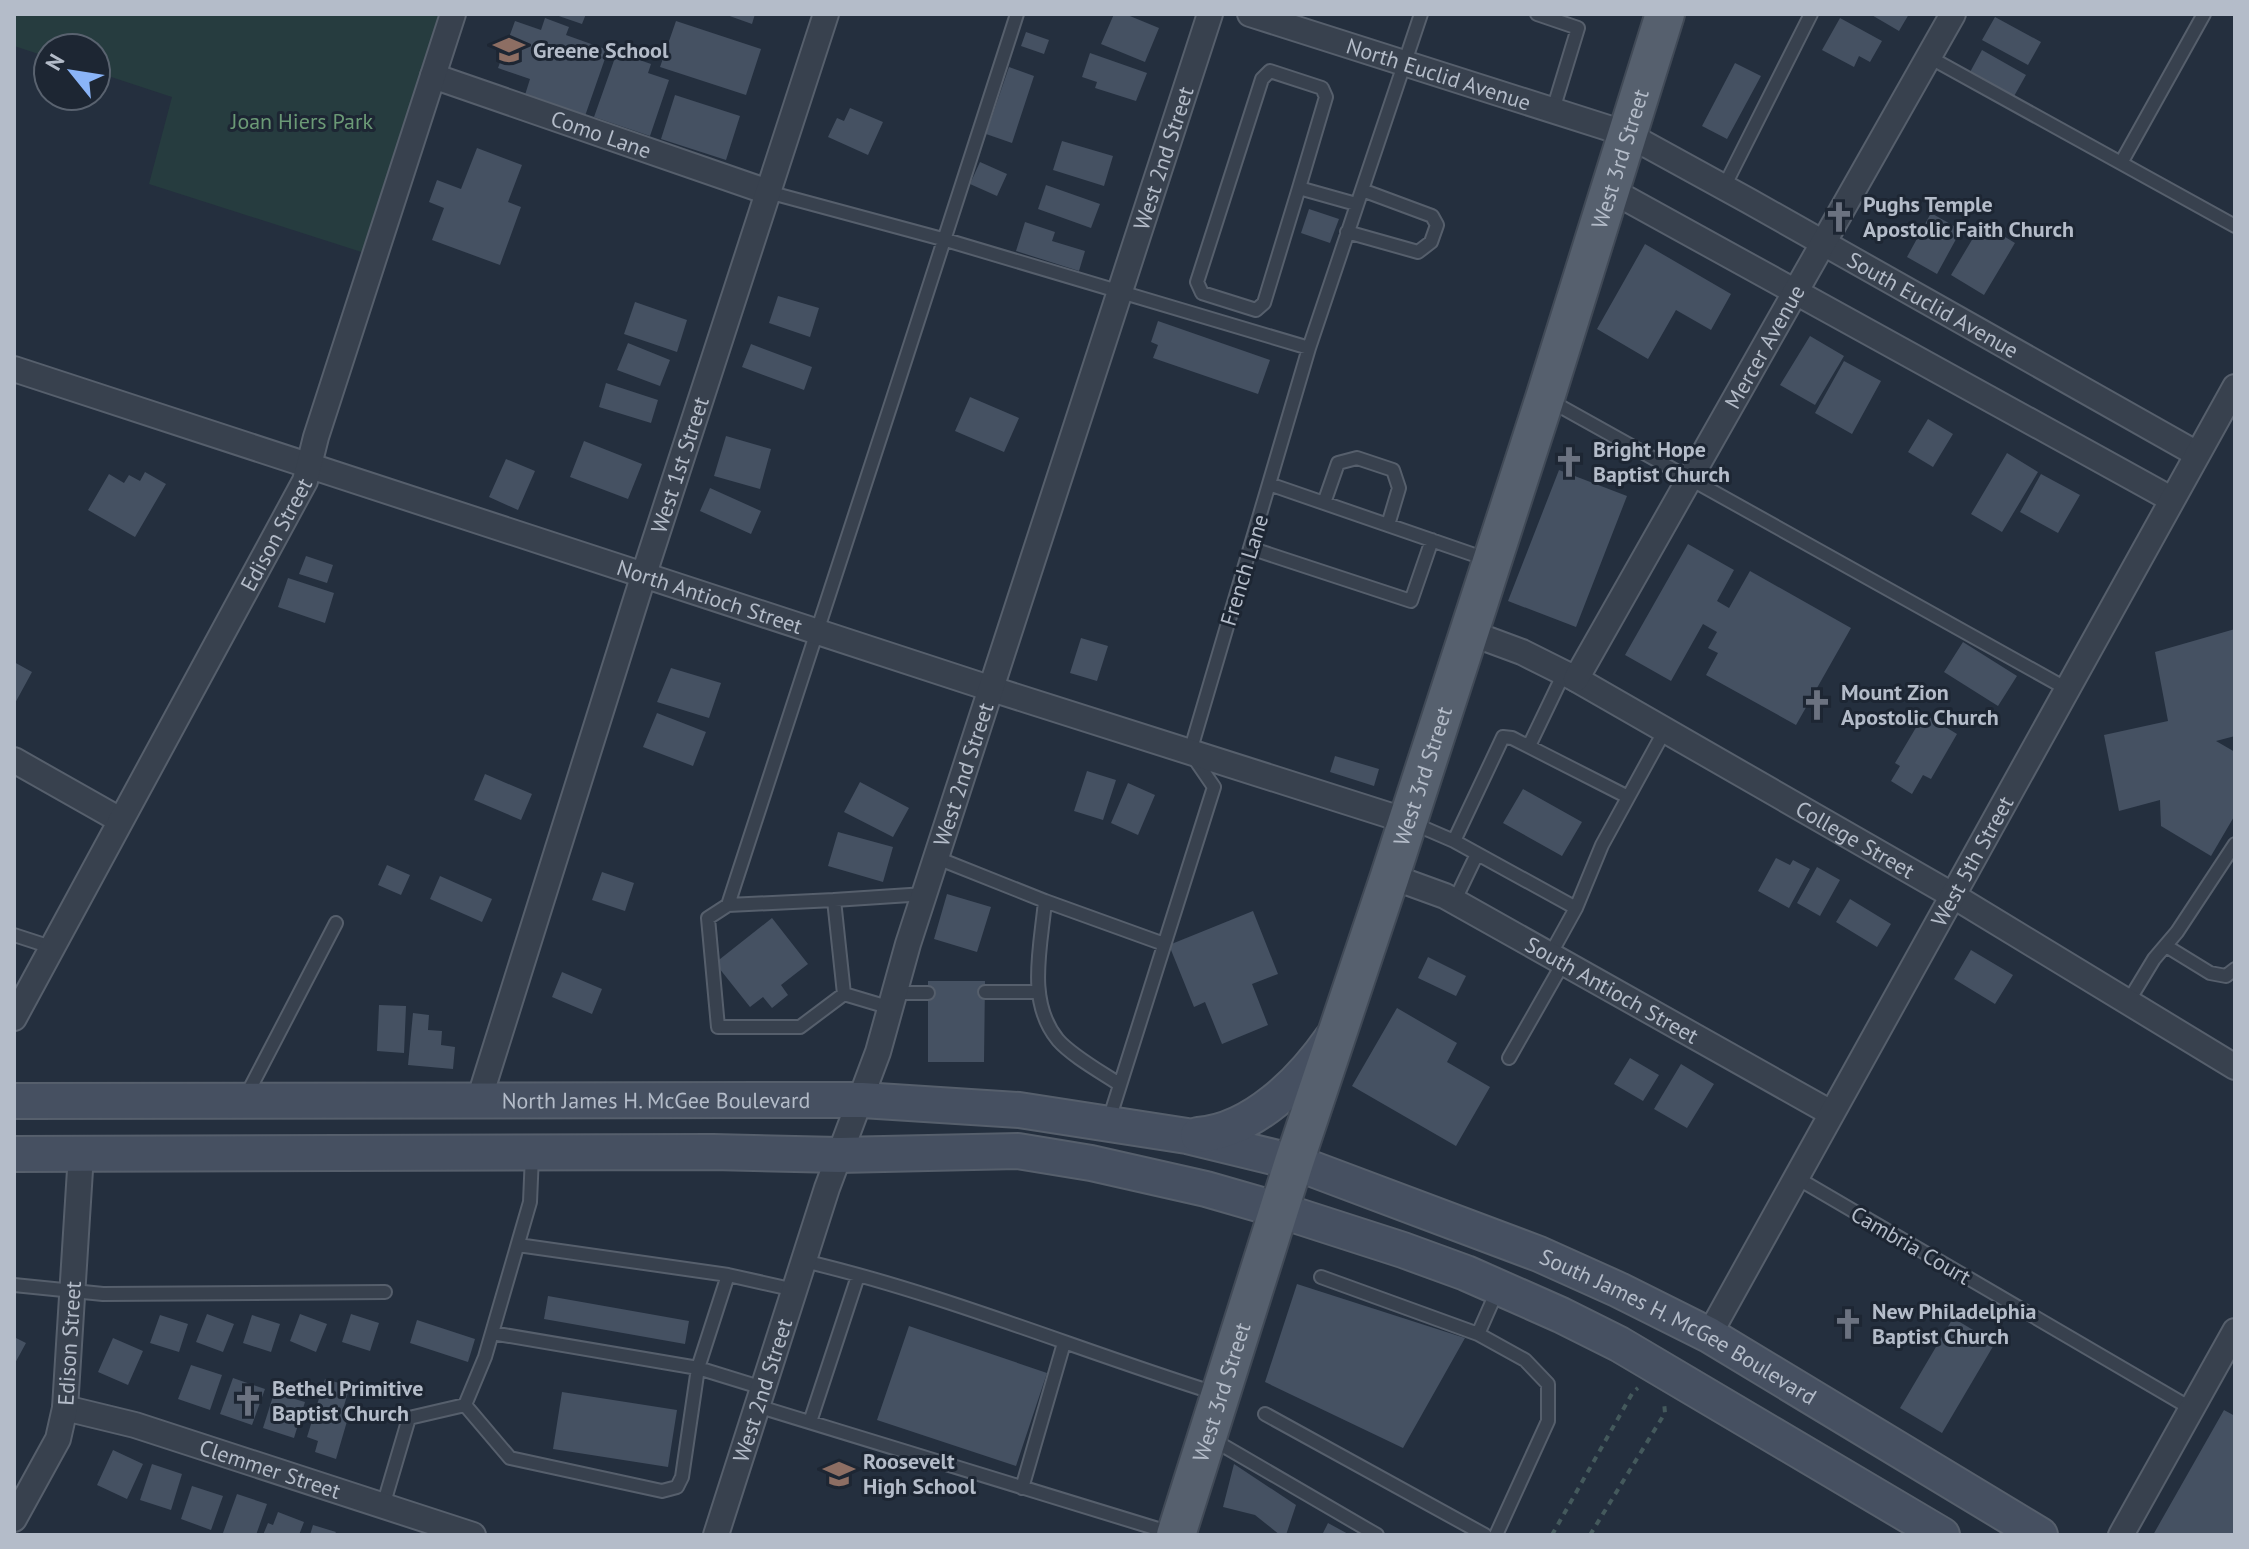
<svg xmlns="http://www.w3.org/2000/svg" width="2249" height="1549" font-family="'PT Sans',sans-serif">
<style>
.green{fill:#263c3f}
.building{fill:#455162}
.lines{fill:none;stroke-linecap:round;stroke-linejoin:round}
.service-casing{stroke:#565f6c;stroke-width:16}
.minor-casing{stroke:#565f6c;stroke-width:28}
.secondary-casing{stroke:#565f6c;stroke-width:38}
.primary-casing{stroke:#414a57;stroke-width:42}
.path{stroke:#44595c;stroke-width:4;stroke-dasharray:6 6;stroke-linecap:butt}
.service{stroke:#38414e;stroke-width:12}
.minor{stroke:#38414e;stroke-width:24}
.secondary{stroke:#465061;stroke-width:34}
.primary{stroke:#56606e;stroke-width:38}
.labels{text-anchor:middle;stroke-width:6;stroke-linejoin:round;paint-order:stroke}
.poi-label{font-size:22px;font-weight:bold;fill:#b4bcc9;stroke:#1d2633;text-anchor:start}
.street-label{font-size:22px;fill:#b4bcc9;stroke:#1d2633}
.park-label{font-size:22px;fill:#6b9a76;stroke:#1d2633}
</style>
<rect width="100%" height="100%" fill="#242f3e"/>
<path class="green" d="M14 14H453L374 256 149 184 172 97 96 72V48H48V57L14 46Z"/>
<path class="building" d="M553 14H586L582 24Z
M724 14H755L752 24Z
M1114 14H1125L1159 28 1145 62 1101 44Z
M1870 14H1909L1899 31Z
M1995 17 2041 42 2028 65 1982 40Z
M545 18 569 27 566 35 608 50 585 116 525 95 530 79 498 68 515 21 541 30Z
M1840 18 1882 41 1870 62 1859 56 1854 67 1822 50Z
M676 21 761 49 746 95 660 67Z
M1026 32 1049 40 1044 54 1021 46Z
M1982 50 2026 75 2013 98 1969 74Z
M617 52 651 64 648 73 669 80 650 136 594 117Z
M1090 53 1147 73 1136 101 1095 88 1097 82 1082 77Z
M1735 63 1761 76 1727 139 1702 126Z
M1009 67 1034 76 1012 143 986 134Z
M675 95 740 116 726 160 661 139Z
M850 108 883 122 868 155 828 137 837 118 844 121Z
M1062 141 1113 156 1104 186 1053 170Z
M477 148 522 165 508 202 521 207 500 265 432 240 444 208 429 202 437 180 461 189Z
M980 162 1007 174 997 196 970 184Z
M1046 185 1100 204 1091 228 1038 209Z
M1309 209 1339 219 1330 243 1301 233Z
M1931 213 1961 230 1937 274 1907 257Z
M1025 222 1055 232 1052 241 1085 251 1079 271 1016 251Z
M1982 223 2015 243 1984 295 1951 275Z
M1645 244 1731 294 1711 330 1676 310 1648 359 1597 329Z
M778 296 819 308 810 337 769 323Z
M635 302 687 320 677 352 624 334Z
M1158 321 1270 360 1258 394 1153 358 1158 345 1151 342Z
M1810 336 1844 356 1815 405 1780 385Z
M628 343 670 360 660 386 617 370Z
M751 344 812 367 804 390 742 367Z
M1844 361 1881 381 1852 434 1815 413Z
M606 383 658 400 651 423 599 407Z
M970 397 1019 418 1004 452 955 431Z
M1928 419 1953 434 1933 467 1908 452Z
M726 436 771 449 760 489 714 476Z
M584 441 642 464 628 499 570 477Z
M2007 453 2038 472 2002 532 1971 514Z
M506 459 535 471 518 510 489 497Z
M1559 470 1627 496 1576 627 1508 601Z
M145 472 166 484 135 537 88 510 109 474 124 483 129 475 140 481Z
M2041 474 2080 495 2058 533 2020 512Z
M710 488 761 511 751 534 700 511Z
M1688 544 1734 570 1717 601 1729 608 1750 571 1851 628 1796 725 1706 675 1718 653 1708 648 1717 632 1703 624 1671 681 1625 655Z
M306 556 333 565 327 583 299 574Z
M288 578 334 593 325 623 278 607Z
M2235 629V736L2216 741 2235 752V815L2211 856 2161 826 2160 800 2119 811 2104 735 2168 721 2155 652Z
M1081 638 1108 646 1097 681 1070 673Z
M1963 642 2017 676 1998 706 1944 672Z
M14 662 32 672 14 705Z
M671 668 721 683 709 718 657 702Z
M657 713 706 732 693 766 643 747Z
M1924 714 1957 734 1931 779 1923 775 1912 794 1891 781 1900 766 1895 763Z
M1335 756 1379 769 1374 786 1330 772Z
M1087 771 1116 780 1103 820 1074 811Z
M485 774 532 794 521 820 474 800Z
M860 782 909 808 893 837 844 812Z
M1128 783 1155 795 1138 835 1111 823Z
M1523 789 1582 822 1562 856 1503 823Z
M838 832 893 847 883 882 828 866Z
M1776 858 1790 865 1793 860 1810 869 1789 908 1758 891Z
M387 865 410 875 401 895 378 885Z
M1817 867 1840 880 1820 916 1797 903Z
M602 872 634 883 625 911 592 900Z
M440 876 492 899 482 922 430 899Z
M947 894 991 907 977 952 934 939Z
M1850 899 1891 924 1877 947 1836 922Z
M1253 911 1278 974 1252 984 1268 1025 1222 1044 1205 1002 1194 1007 1169 945Z
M772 918 808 964 781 985 788 995 772 1008 763 997 750 1007 715 963Z
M1971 950 2013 975 1995 1004 1954 979Z
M1428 957 1466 976 1456 996 1418 978Z
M562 972 602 989 592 1014 552 997Z
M928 981H985L984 1062H928Z
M379 1005 406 1006 404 1053 377 1051Z
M1397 1008 1457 1043 1447 1062 1490 1087 1456 1146 1352 1086Z
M413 1013 429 1015 428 1030 442 1031 441 1045 455 1047 453 1069 408 1065Z
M1630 1058 1659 1075 1643 1101 1614 1084Z
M1681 1064 1714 1084 1687 1128 1654 1109Z
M1297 1284 1465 1338 1403 1448 1265 1382Z
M548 1296 689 1321 685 1344 544 1319Z
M207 1314 234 1324 223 1352 196 1342Z
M300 1314 327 1324 316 1352 290 1341Z
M351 1314 379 1323 370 1351 342 1342Z
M160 1315 188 1324 179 1352 150 1343Z
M252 1315 280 1324 271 1352 243 1343Z
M1953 1318 1995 1343 1942 1433 1900 1408Z
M417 1320 475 1339 468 1362 410 1343Z
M909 1326 1047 1373 1016 1466 877 1420Z
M14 1337 26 1343 14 1365Z
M113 1338 143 1351 128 1385 98 1372Z
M191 1365 222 1375 210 1410 178 1399Z
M233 1378 265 1389 252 1425 220 1414Z
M325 1379 350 1386 343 1409 350 1411 336 1459 315 1452 318 1441 307 1437Z
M562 1392 677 1410 668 1467 553 1449Z
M274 1393 305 1402 294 1438 263 1428Z
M2224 1410 2235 1416V1535H2153Z
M113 1450 143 1464 127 1499 97 1485Z
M152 1464 182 1474 171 1510 140 1500Z
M1234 1464 1296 1505 1286 1535H1280L1255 1515 1223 1507Z
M192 1486 223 1496 211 1530 181 1519Z
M237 1494 267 1504 256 1535 223 1533Z
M278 1512 304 1522 299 1535H263L268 1523 273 1525Z
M1328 1523 1350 1535H1322Z
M313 1525 336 1532 334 1535H310Z"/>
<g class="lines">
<defs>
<path id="service" d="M1537 14 1578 28 1553 110
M1929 57 2235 226
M2121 163 2204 14
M1724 187 1811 14
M1299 188 1326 97 1322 88 1270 71 1262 79 1197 282 1202 293 1256 310 1264 303 1299 188 1356 204
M768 192 946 240 1309 348
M1347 232 1418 252 1431 242 1437 225 1432 216 1362 190
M1547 399 2067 689
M1269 484 1489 560
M1324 503 1338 463 1357 458 1393 470 1399 488 1388 525
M1250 548 1411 601 1432 540
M1529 746 1564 673
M1410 822 1454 841 1576 908
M1454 841 1503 737 1512 738 1628 797
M937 858 1045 901C1041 947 1026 1001 1058 1040 1072 1056 1101 1072 1119 1084
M834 900 728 905 708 918 718 1027H800L844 994 834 900 925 894
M1045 901 1164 944
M1454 902 1477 854
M728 905C823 607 923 312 1017 14
M14 935 51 947
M2166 946 2210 973 2226 976 2235 969
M1550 955 1576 908 1602 845 1665 730
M985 992H1037
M895 993H928
M844 994 891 1008
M2128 1002 2154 959 2177 932 2235 844
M1509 1058 1563 963
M245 1098 336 923
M1109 1120 1214 787 1190 752 1309 348 1421 14
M1797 1178 2192 1409
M518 1245 728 1275
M804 1261C944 1294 1078 1350 1215 1393
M1321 1277 1478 1334 1525 1360 1548 1384V1421L1496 1535
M14 1285 103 1294 385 1292
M1478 1334 1497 1291
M763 1388 698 1368 728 1275 795 1290
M465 1405 510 1458 662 1491 677 1487 682 1477 698 1368 492 1333
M757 1406 1171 1533
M1265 1414 1485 1535
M810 1422 858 1276
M1210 1438 1377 1535
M1022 1488 1064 1343
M383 1506 409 1418 465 1405 485 1357 530 1202 532 1155"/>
<g id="minor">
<path id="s1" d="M1250 14 1627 134 1749 201 2197 454"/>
<path id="s2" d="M433 76 768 192"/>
<path d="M1609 189 2171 499"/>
<path id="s3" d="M14 369 992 689 1407 821"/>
<path id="s4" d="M1468 632 1522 652 1576 679 1952 895 2235 1067"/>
<path id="s5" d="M1576 679 1953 14"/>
<path d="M14 760 120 820"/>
<path id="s6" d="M1390 876 1445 896 1831 1113"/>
<path id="s7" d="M14 1018 305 481 316 437 453 14"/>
<path id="s8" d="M479 1100 644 574 826 14"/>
<path id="s9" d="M1709 1335 2235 387"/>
<path id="s10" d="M65 1408 135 1425 473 1535"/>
<path id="s11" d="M14 1519 58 1439 65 1408 81 1154"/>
<path id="s12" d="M716 1535 827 1188 878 1052 908 944 1210 14"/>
<path d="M2121 1535 2235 1331"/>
</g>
<g id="secondary">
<path id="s13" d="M14 1101 862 1100 1019 1110 1187 1136 1294 1162 1539 1254 1619 1290 1709 1335 2040 1535"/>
<path d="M1198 1135C1253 1131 1302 1081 1332 1038"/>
<path d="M14 1154 713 1152 839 1155 1018 1151 1091 1163 1206 1189 1279 1210 1403 1250 1466 1273 1561 1315 1619 1344 1942 1535"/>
</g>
<g id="primary">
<path id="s14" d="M1176 1535 1294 1162 1390 876 1545 398 1665 14"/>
</g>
</defs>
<use href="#service" class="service-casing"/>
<use href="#minor" class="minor-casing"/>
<use href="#secondary" class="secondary-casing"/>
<use href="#primary" class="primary-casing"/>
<path class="path" d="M1552 1535 1633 1392 1638 1388
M1590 1535 1665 1413 1664 1402"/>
<use href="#service" class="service"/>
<use href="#minor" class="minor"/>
<use href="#secondary" class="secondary"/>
<use href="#primary" class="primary"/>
</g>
<defs>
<symbol id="school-bare" viewBox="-9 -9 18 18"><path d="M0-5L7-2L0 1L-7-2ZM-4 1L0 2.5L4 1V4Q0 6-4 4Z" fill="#8d6e63" stroke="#1d2633" stroke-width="2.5" paint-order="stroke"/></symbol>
<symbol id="church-bare" viewBox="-9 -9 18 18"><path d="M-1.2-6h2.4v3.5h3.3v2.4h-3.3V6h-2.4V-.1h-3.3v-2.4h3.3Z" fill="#6b7280" stroke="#1d2633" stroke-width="2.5" paint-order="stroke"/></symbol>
</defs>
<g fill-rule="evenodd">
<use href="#school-bare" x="487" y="28" width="44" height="44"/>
<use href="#church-bare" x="1817" y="195" width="44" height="44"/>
<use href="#church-bare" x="1547" y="440" width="44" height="44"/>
<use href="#church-bare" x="1795" y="683" width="44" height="44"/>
<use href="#church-bare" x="1826" y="1302" width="44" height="44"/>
<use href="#church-bare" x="226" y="1379" width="44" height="44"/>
<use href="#school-bare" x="817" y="1452" width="44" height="44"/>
</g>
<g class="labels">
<g class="poi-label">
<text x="533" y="58">Greene School</text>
<text x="1863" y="212">Pughs Temple<tspan x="1863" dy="25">Apostolic Faith Church</tspan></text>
<text x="1593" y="457">Bright Hope<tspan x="1593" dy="25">Baptist Church</tspan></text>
<text x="1841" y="700">Mount Zion<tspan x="1841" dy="25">Apostolic Church</tspan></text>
<text x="1872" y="1319">New Philadelphia<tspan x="1872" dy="25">Baptist Church</tspan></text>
<text x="272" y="1396">Bethel Primitive<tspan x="272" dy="25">Baptist Church</tspan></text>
<text x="863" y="1469">Roosevelt<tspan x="863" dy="25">High School</tspan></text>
</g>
<g class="street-label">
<text dy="8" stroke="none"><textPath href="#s1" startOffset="198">North Euclid Avenue</textPath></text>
<text dy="8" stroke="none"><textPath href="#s2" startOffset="178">Como Lane</textPath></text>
<text dy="8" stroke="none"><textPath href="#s12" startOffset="1448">West 2nd Street</textPath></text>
<text dy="8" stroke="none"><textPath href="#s14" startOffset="1446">West 3rd Street</textPath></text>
<text dy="8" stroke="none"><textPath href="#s1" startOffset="746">South Euclid Avenue</textPath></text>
<text dy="8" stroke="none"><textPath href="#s5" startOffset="382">Mercer Avenue</textPath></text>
<text dy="8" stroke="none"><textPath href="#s8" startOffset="666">West 1st Street</textPath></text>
<text dy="8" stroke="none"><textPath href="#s7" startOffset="550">Edison Street</textPath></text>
<text transform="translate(1244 570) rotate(-73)" y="8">French Lane</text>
<text dy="8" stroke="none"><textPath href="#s3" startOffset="732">North Antioch Street</textPath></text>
<text dy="8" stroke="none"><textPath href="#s12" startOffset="800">West 2nd Street</textPath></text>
<text dy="8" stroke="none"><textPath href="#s14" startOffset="798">West 3rd Street</textPath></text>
<text dy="8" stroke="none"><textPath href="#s4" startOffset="440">College Street</textPath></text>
<text dy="8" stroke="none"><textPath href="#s9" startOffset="542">West 5th Street</textPath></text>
<text dy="8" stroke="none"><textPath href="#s6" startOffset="250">South Antioch Street</textPath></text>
<text dy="8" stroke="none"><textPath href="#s13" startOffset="642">North James H. McGee Boulevard</textPath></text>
<text transform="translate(1911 1245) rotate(30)" y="8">Cambria Court</text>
<text dy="8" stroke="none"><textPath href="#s13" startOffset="1704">South James H. McGee Boulevard</textPath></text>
<text dy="8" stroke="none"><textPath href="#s11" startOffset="188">Edison Street</textPath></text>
<text dy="8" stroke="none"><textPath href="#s12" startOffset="152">West 2nd Street</textPath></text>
<text dy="8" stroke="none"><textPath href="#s14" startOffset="150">West 3rd Street</textPath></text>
<text dy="8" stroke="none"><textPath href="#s10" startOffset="214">Clemmer Street</textPath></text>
</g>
<g class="park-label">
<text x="302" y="129">Joan Hiers Park</text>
</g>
</g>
<rect width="2249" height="1549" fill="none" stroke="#b4bcc9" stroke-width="32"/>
<g transform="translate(72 72) rotate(300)"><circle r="38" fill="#1d2633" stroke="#59626f" stroke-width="2"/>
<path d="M0-6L14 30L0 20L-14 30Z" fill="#8ab4f8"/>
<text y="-12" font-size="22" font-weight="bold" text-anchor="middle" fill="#b4bcc9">N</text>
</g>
</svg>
